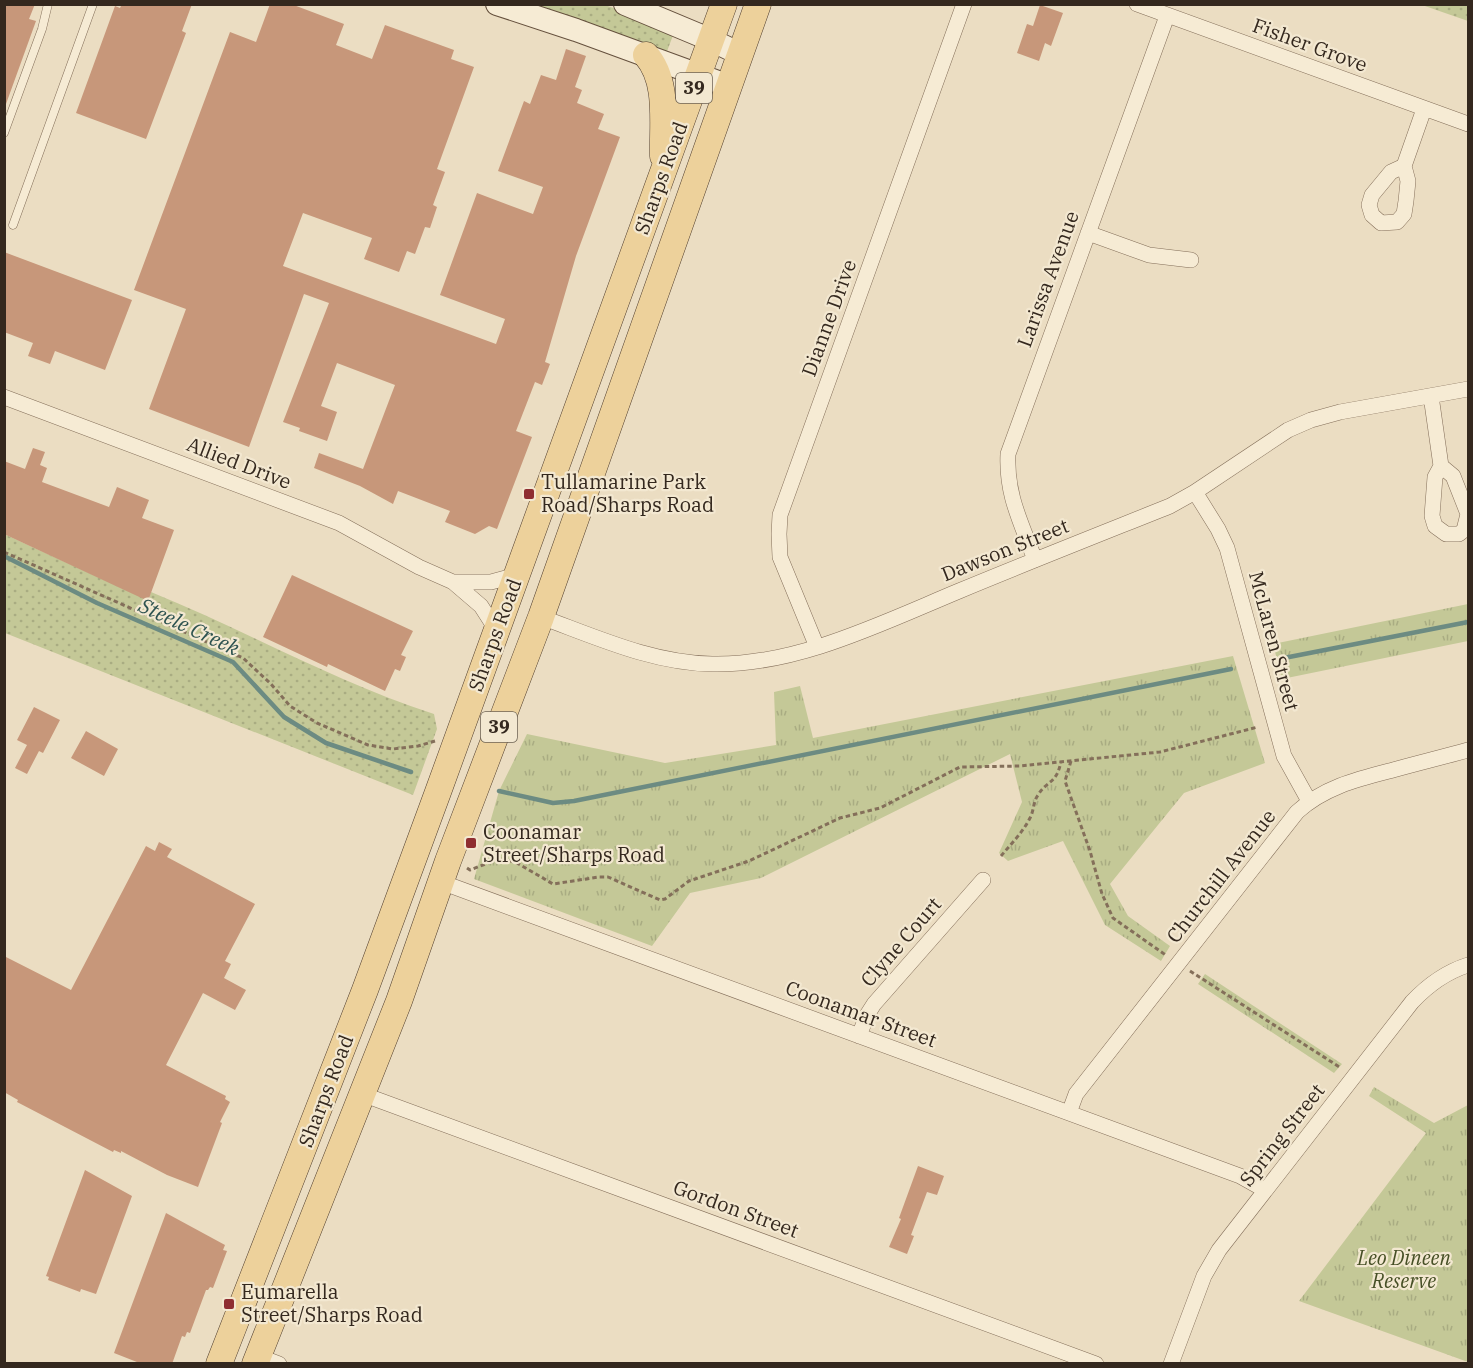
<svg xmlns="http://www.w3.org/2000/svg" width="1473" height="1368" font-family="'IBM Plex Serif',serif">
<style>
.grass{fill:url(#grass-dots)}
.park{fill:url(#park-tufts)}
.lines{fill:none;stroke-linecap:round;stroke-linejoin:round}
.stream{stroke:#6c8b82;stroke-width:4.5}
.building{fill:#c7977a}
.lane-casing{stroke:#846f5a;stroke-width:9}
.street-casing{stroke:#846f5a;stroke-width:16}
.secondary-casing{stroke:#65503d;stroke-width:24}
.primary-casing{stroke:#513e2e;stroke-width:27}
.path{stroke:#846f5a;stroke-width:3;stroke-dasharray:4.5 3;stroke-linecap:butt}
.lane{stroke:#f6ebd4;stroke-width:8}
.street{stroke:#f6ebd4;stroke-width:15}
.secondary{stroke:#f6ebd4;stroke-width:22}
.primary{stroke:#edd19b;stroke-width:26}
.poi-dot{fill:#8f2e31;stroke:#f3e8d1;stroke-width:2}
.labels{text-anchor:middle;stroke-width:4.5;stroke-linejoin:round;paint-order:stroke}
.shield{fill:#f3e8d1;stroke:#6d6254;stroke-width:1.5}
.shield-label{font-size:18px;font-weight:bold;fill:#34281e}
.street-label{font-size:20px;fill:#34281e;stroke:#f3e8d1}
.poi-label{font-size:20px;fill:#34281e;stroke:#f3e8d1;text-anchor:start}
.park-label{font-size:20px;font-style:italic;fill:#464f25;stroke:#f3e8d1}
.water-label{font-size:21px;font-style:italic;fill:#2e5350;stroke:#f3e8d1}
</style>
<defs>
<pattern id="grass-dots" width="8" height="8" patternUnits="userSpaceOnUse" patternTransform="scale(1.5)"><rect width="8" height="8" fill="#c4c897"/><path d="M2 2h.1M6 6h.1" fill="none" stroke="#a9ac82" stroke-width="1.8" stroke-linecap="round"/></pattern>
<pattern id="park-tufts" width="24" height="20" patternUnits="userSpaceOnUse" patternTransform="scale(1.5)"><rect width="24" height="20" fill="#c4c897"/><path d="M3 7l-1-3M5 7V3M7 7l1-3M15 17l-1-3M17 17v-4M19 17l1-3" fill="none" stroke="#a9ac82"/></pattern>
</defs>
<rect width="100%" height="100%" fill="#ebddc2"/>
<path class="grass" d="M528 5H605L675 30 666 54Z
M1422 5H1468V21Z
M4 534 148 600 151 592C247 631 335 682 434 714L437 729 413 795 5 633Z"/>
<path class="park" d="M1468 604V641L1282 679 1273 644Z
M1233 656 1265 763 1184 793 1110 884 1128 916 1170 946 1161 961 1105 925 1063 841 1008 861 999 853 1022 802 1010 754 761 878 690 893 652 946 474 879 499 791 527 734 665 763 776 745 774 692 800 686 813 738Z
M1205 974 1342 1064 1334 1073 1198 984Z
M1374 1087 1434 1123 1468 1105V1362L1299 1301 1426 1133 1369 1096Z"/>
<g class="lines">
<path class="stream" d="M4 556 97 603 233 662 284 717 326 743 411 772
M1284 658 1468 622
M499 791 553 803 574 801 1231 669"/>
</g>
<path class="building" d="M4 4H35L29 19 36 21 6 104H4Z
M122 4H192L182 31 186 33 146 139 76 113 115 6 120 8Z
M270 4H291L344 24 336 45 372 59 385 25 454 50 451 59 474 67 437 169 445 172 433 205 437 207 430 228 425 227 415 254 407 251 399 272 364 259 372 238 303 213 283 266 496 344 505 319 440 295 477 193 533 214 543 187 498 171 524 101 530 104 541 75 556 80 566 49 586 56 575 87 582 90 577 103 604 114 598 129 620 137 576 256 545 362 550 364 542 385 535 382 516 431 532 437 497 529 489 526 475 534 445 522 450 511 398 491 393 504 360 486 314 468 319 453 363 469 395 385 337 363 321 406 337 412 327 441 299 431 300 428 283 422 329 303 304 294 249 447 149 409 186 309 134 290 230 32 256 42Z
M1040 5 1063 13 1051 46 1045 43 1039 61 1017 53 1027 24 1033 26Z
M4 252 132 300 105 370 55 351 50 364 28 356 33 343 4 332Z
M33 448 45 452 40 465 47 468 42 482 109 507 117 487 149 500 142 518 174 530 148 601 4 534V461L25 469Z
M292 575 413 631 401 655 406 657 400 671 395 669 385 691 328 664 327 667 263 637Z
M34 707 60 720 43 753 39 751 27 774 15 768 27 745 17 740Z
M86 731 118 749 104 776 71 758Z
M159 842 172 849 167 857 255 904 225 961 231 964 224 978 246 990 235 1010 203 993 166 1065 226 1096 225 1099 230 1102 220 1122 222 1123 198 1187 167 1175 121 1151V1153L114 1150 113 1152 17 1102 18 1100 4 1092V956L71 990 146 846 155 851Z
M918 1166 944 1176 937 1195 927 1192 911 1235 914 1236 907 1254 889 1247 901 1219 899 1218Z
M85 1170 132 1196 96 1294 81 1289 80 1292 48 1280 49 1277 46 1276Z
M166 1213 225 1245 223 1250 227 1251 213 1288 210 1287 208 1290H206L190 1333 187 1332 185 1337 182 1336 172 1364H142L114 1353Z"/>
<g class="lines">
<defs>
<path id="lane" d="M4 133 42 29 48 4
M13 225 93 4"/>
<path id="street" d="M1137 4 1468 124
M1404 166 1391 172 1372 195 1369 205 1372 215 1381 223 1397 222 1404 214 1406 201 1408 181 1404 166 1424 109
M1088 233 1149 255 1191 260
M1431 396 1441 466 1435 477 1432 516 1435 526 1446 534H1459L1464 530 1468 514
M4 397 339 523 419 567 453 582 481 606 497 631
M1441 466 1453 476 1468 514
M1195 492 1218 529 1227 548 1284 756 1309 801
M1035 560C1021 522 1006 495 1008 454L1167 16
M453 582H491L517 575
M541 617C596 637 652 663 712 664 796 666 882 623 959 591 1029 562 1100 534 1170 506L1195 492 1288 430 1311 420 1340 412 1468 389
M817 647 780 557 779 534 780 515 964 4
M441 882 1240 1176 1265 1190
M859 1036 867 1015 874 1004 983 880
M362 1094 1096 1364
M1069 1113 1076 1094 1297 812C1324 787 1358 779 1393 770 1418 763 1443 757 1468 750
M258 1356 279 1364
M1171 1364 1204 1276 1219 1250 1412 1002C1428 985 1446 972 1468 965"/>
<path id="secondary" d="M497 4 576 30 729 86
M625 4 711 40 740 54"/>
<path id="primary" d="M646 55C669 81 662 123 663 156
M219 1364 365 990 438 792 724 4
M255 1364 399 1001 448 861 541 617 758 4"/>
</defs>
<use href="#lane" class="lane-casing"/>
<use href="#street" class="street-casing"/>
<use href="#secondary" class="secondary-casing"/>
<use href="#primary" class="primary-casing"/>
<path class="path" d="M4 552 243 658 271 684 290 706 317 723 368 745 393 749 418 746 435 741
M1071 761 1065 781 1090 851 1102 894 1113 918 1167 956
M1001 856C1011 844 1023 832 1030 818 1034 811 1033 802 1038 795 1047 780 1057 784 1061 761
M467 868 470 870 501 858 517 863 553 884 599 877H608L660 900 665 899 689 881 749 861 840 818 880 808 960 767 1020 766 1160 752 1258 727
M1190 971 1341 1068"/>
<use href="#lane" class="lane"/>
<use href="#street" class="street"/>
<use href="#secondary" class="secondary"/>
<use href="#primary" class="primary"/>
</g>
<g class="poi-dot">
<rect x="523" y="488" width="12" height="12" rx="3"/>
<rect x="465" y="837" width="12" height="12" rx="3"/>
<rect x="223" y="1298" width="12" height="12" rx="3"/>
</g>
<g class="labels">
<g class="shield">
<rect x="676" y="73" width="36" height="30" rx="4.5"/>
<rect x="481" y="712" width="36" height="30" rx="4.5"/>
</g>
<g class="shield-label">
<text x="694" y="94">39</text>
<text x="499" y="733">39</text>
</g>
<g class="street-label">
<text transform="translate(1310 45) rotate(20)" y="7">Fisher Grove</text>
<text transform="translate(661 178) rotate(-70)" y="7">Sharps Road</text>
<text transform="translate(1048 279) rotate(-70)" y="7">Larissa Avenue</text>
<text transform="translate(829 318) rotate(-70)" y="7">Dianne Drive</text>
<text transform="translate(239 463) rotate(21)" y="7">Allied Drive</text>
<text transform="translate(1005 550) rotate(-22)" y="7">Dawson Street</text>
<text transform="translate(495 635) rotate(-70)" y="7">Sharps Road</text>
<text transform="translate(1274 641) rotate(75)" y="7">McLaren Street</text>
<text transform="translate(1221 876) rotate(-52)" y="7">Churchill Avenue</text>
<text transform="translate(901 942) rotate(-49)" y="7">Clyne Court</text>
<text transform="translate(861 1014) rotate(20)" y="7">Coonamar Street</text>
<text transform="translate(326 1091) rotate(-69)" y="7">Sharps Road</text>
<text transform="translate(1282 1135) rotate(-52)" y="7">Spring Street</text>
<text transform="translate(736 1209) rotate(20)" y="7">Gordon Street</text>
</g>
<g class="poi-label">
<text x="541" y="489">Tullamarine Park<tspan x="541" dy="23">Road/Sharps Road</tspan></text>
<text x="483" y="839">Coonamar<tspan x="483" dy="23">Street/Sharps Road</tspan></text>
<text x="241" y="1299">Eumarella<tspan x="241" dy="23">Street/Sharps Road</tspan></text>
</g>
<g class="park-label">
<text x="1404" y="1265">Leo Dineen<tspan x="1404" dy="23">Reserve</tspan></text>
</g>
<g class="water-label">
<text transform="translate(189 627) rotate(25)" y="7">Steele Creek</text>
</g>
</g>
<rect width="1473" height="1368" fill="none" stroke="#34281e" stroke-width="12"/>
</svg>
